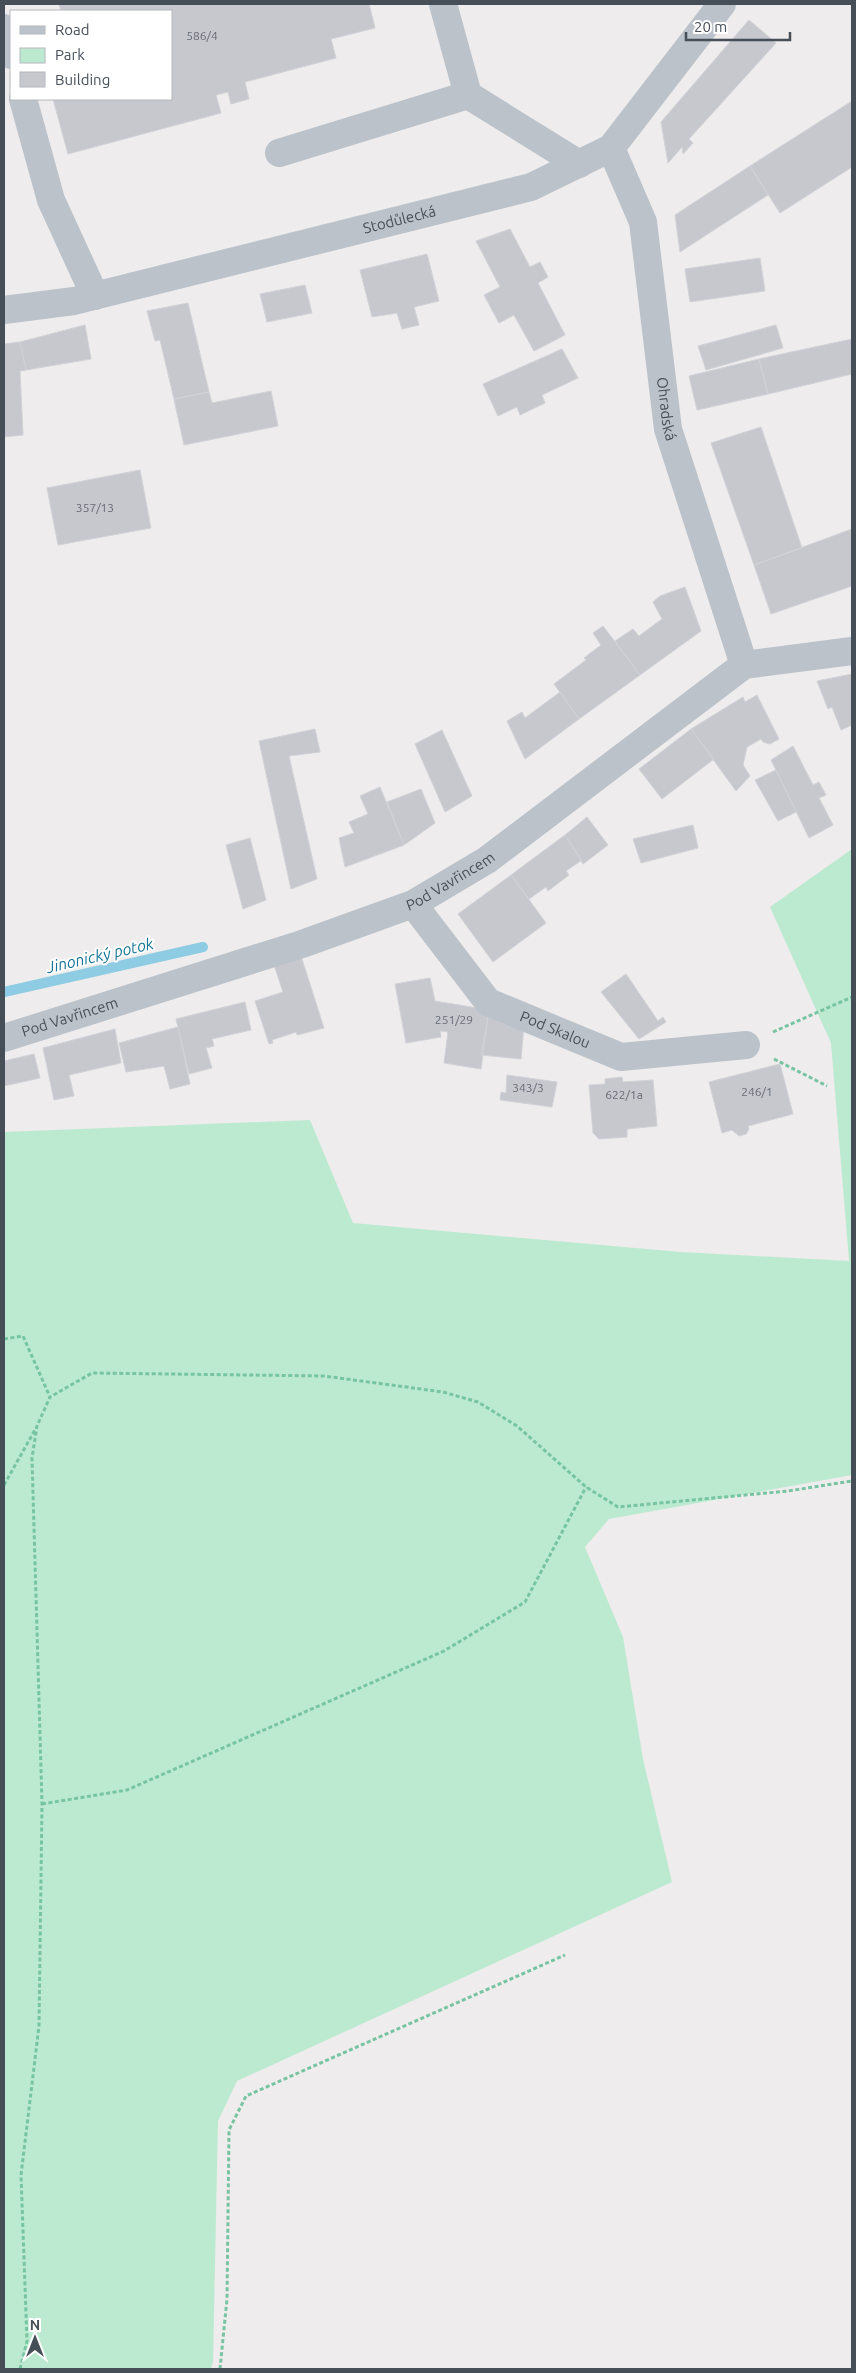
<svg xmlns="http://www.w3.org/2000/svg" width="856" height="2373" font-family="Ubuntu,sans-serif">
<style>
.green{fill:#bcead0}
.lines{fill:none;stroke-linecap:round;stroke-linejoin:round}
.stream{stroke:#8dcce3;stroke-width:10}
.building{fill:#c7c7ce;stroke:#d0d2d7}
.path{stroke:#77c4a3;stroke-width:3;stroke-dasharray:4 2.5;stroke-linecap:butt}
.minor{stroke:#bbc2ca;stroke-width:28}
.labels{text-anchor:middle;stroke-width:4;stroke-linejoin:round;paint-order:stroke}
.number-label{font-size:12px;fill:#666c75}
.street-label{font-size:15px;fill:#464e57;stroke:#fff}
.water-label{font-size:16px;font-style:italic;fill:#187698;stroke:#fff}
</style>
<rect width="100%" height="100%" fill="#eeecec"/>
<path class="green" d="M852 849V1475L609 1519 585 1547 623 1637 643 1759 672 1882 237 2081 218 2121 213 2361 211 2369H4V1132L310 1120 353 1223 681 1252 849 1261 831 1043 770 907Z"/>
<g class="lines">
<path class="stream" d="M4 992 203 947"/>
</g>
<path class="building" d="M59 4H369L375 28 331 39 336 58 245 82 249 99 231 104 228 92 216 95 221 113 68 154 53 99H171V11H61Z
M749 20 776 43 689 139 693 143 683 154 682 147 668 163 661 122Z
M852 101V167L780 213 750 166Z
M750 166 768 195 680 252 675 215Z
M510 229 530 267 540 262 548 277 538 283 565 335 534 351 514 315 499 323 484 295 500 287 476 241Z
M427 254 439 301 414 307 419 325 402 329 397 313 372 317 360 270Z
M760 258 765 291 690 302 685 269Z
M305 285 312 313 267 322 260 294Z
M188 303 209 392 174 399 160 340 155 341 147 311Z
M85 325 91 359 26 370 20 342Z
M776 325 783 348 706 370 698 346Z
M852 339V374L768 394 759 359Z
M20 342 26 370 20 371 23 435 4 437V344Z
M562 349 578 378 542 395 545 403 520 415 517 407 498 416 483 384Z
M759 359 768 394 697 410 689 376Z
M271 391 278 426 184 445 174 399 209 392 212 403Z
M761 427 802 548 754 565 711 443Z
M140 470 151 528 58 545 47 488Z
M852 529V586L771 614 754 565Z
M685 587 701 631 640 675 615 641 633 629 639 636 662 619 653 602 660 596Z
M603 626 640 675 579 719 554 684 586 660 584 658 601 645 593 633Z
M852 674V725L841 730 832 707 828 709 817 681Z
M560 692 579 719 525 759 507 721 522 712 525 718Z
M757 695 779 739 770 744 763 742 761 739 747 747 743 765 750 776 736 791 691 729 743 697 745 702Z
M315 729 320 752 289 756 317 879 291 889 259 741Z
M691 729 714 759 662 799 639 769Z
M442 730 472 796 445 812 415 744Z
M793 746 813 785 819 782 826 795 819 798 833 825 809 838 771 760Z
M776 770 796 812 778 821 755 780Z
M380 787 404 845 345 867 339 838 354 833 349 822 368 814 360 796Z
M421 789 435 823 404 845 387 802Z
M587 817 608 845 583 864 565 835Z
M693 825 698 848 641 863 633 839Z
M565 835 582 860 566 871 569 875 548 891 546 887 529 899 511 875Z
M250 838 266 900 243 909 226 845Z
M511 875 546 923 493 962 458 914Z
M301 956 324 1028 297 1035 296 1032 272 1040 273 1043 269 1044 255 1001 283 992 274 965Z
M626 974 658 1021 663 1017 666 1022 639 1039 601 992Z
M430 978 435 1001 489 1010 481 1069 444 1063 448 1032 440 1031 441 1037 406 1043 395 984Z
M245 1002 251 1030 212 1039 214 1046 206 1048 212 1068 189 1074 176 1019Z
M489 1010 524 1024 521 1059 481 1055Z
M178 1027 190 1084 170 1089 164 1066 126 1072 119 1043Z
M115 1029 121 1063 69 1075 74 1096 54 1100 43 1048Z
M34 1054 40 1078 4 1086V1061Z
M780 1064 793 1114 748 1126 749 1129 746 1134 739 1136 732 1130 722 1133 709 1082Z
M507 1075 557 1082 552 1107 500 1100 501 1092 506 1093Z
M622 1077 623 1082 653 1080 657 1126 627 1129V1137L599 1139 593 1133 589 1085 605 1084V1079Z"/>
<g class="lines">
<path class="path" d="M773 1032 852 997
M774 1059 827 1086
M4 1339 23 1336 50 1397
M4 1485 36 1428
M42 1804 127 1790 444 1651 525 1602 586 1487
M20 2369 27 2341 21 2175 39 2026 42 1804 32 1458 37 1426 50 1397 92 1373 324 1376 443 1392 478 1402 517 1426 586 1487 618 1507 788 1491 852 1481
M220 2369 227 2299 229 2130 246 2096 565 1955"/>
<g class="minor">
<path d="M443 4 468 95 579 164"/>
<path d="M4 28 11 55"/>
<path d="M23 99 51 200 95 296"/>
<path id="s1" d="M611 148 643 222 668 429 744 665"/>
<path d="M279 153 468 95"/>
<path id="s2" d="M4 310 74 301 531 187 611 148 722 4"/>
<path id="s3" d="M413 904 488 1002 621 1057 746 1045"/>
<path id="s4" d="M4 1038 302 944 413 904 487 860 744 665 852 651"/>
</g>
</g>
<g class="labels">
<g class="number-label">
<text x="202" y="40">586/4</text>
<text x="95" y="512">357/13</text>
<text x="454" y="1024">251/29</text>
<text x="528" y="1092">343/3</text>
<text x="757" y="1096">246/1</text>
<text x="624" y="1099">622/1a</text>
</g>
<g class="street-label">
<text dy="5" stroke="none"><textPath href="#s2" startOffset="406">Stodůlecká</textPath></text>
<text dy="5" stroke="none"><textPath href="#s1" startOffset="269">Ohradská</textPath></text>
<text dy="5" stroke="none"><textPath href="#s4" startOffset="474">Pod Vavřincem</textPath></text>
<text dy="5" stroke="none"><textPath href="#s4" startOffset="69">Pod Vavřincem</textPath></text>
<text dy="5" stroke="none"><textPath href="#s3" startOffset="196">Pod Skalou</textPath></text>
</g>
<g class="water-label">
<text transform="translate(100 955) rotate(-13)" y="6">Jinonický potok</text>
</g>
</g>
<rect width="856" height="2373" fill="none" stroke="#464e57" stroke-width="10"/>
<rect x="10" y="10" width="162" height="90" fill="#ffffff" stroke="#b5b8bc"/>
<rect x="20" y="26" width="25" height="8" fill="#bbc2ca" stroke="#b5b8bc"/>
<text x="55" y="35" font-size="15" fill="#464e57">Road</text>
<rect x="20" y="48" width="25" height="15" fill="#bcead0" stroke="#b5b8bc"/>
<text x="55" y="60" font-size="15" fill="#464e57">Park</text>
<rect x="20" y="72" width="25" height="15" fill="#c7c7ce" stroke="#b5b8bc"/>
<text x="55" y="85" font-size="15" fill="#464e57">Building</text>
<g transform="translate(35 2338)" stroke="#ffffff" stroke-width="4" paint-order="stroke">
<path d="M0-4L9 19L0 12L-9 19Z" fill="#464e57"/>
<text y="-8" font-size="14" font-weight="bold" text-anchor="middle" fill="#464e57">N</text>
</g>
<path d="M686 32v8h104v-8" fill="none" stroke="#464e57" stroke-width="2.5"/>
<text x="694" y="32" font-size="15" fill="#464e57" stroke="#ffffff" stroke-width="4" paint-order="stroke">20 m</text>
</svg>
